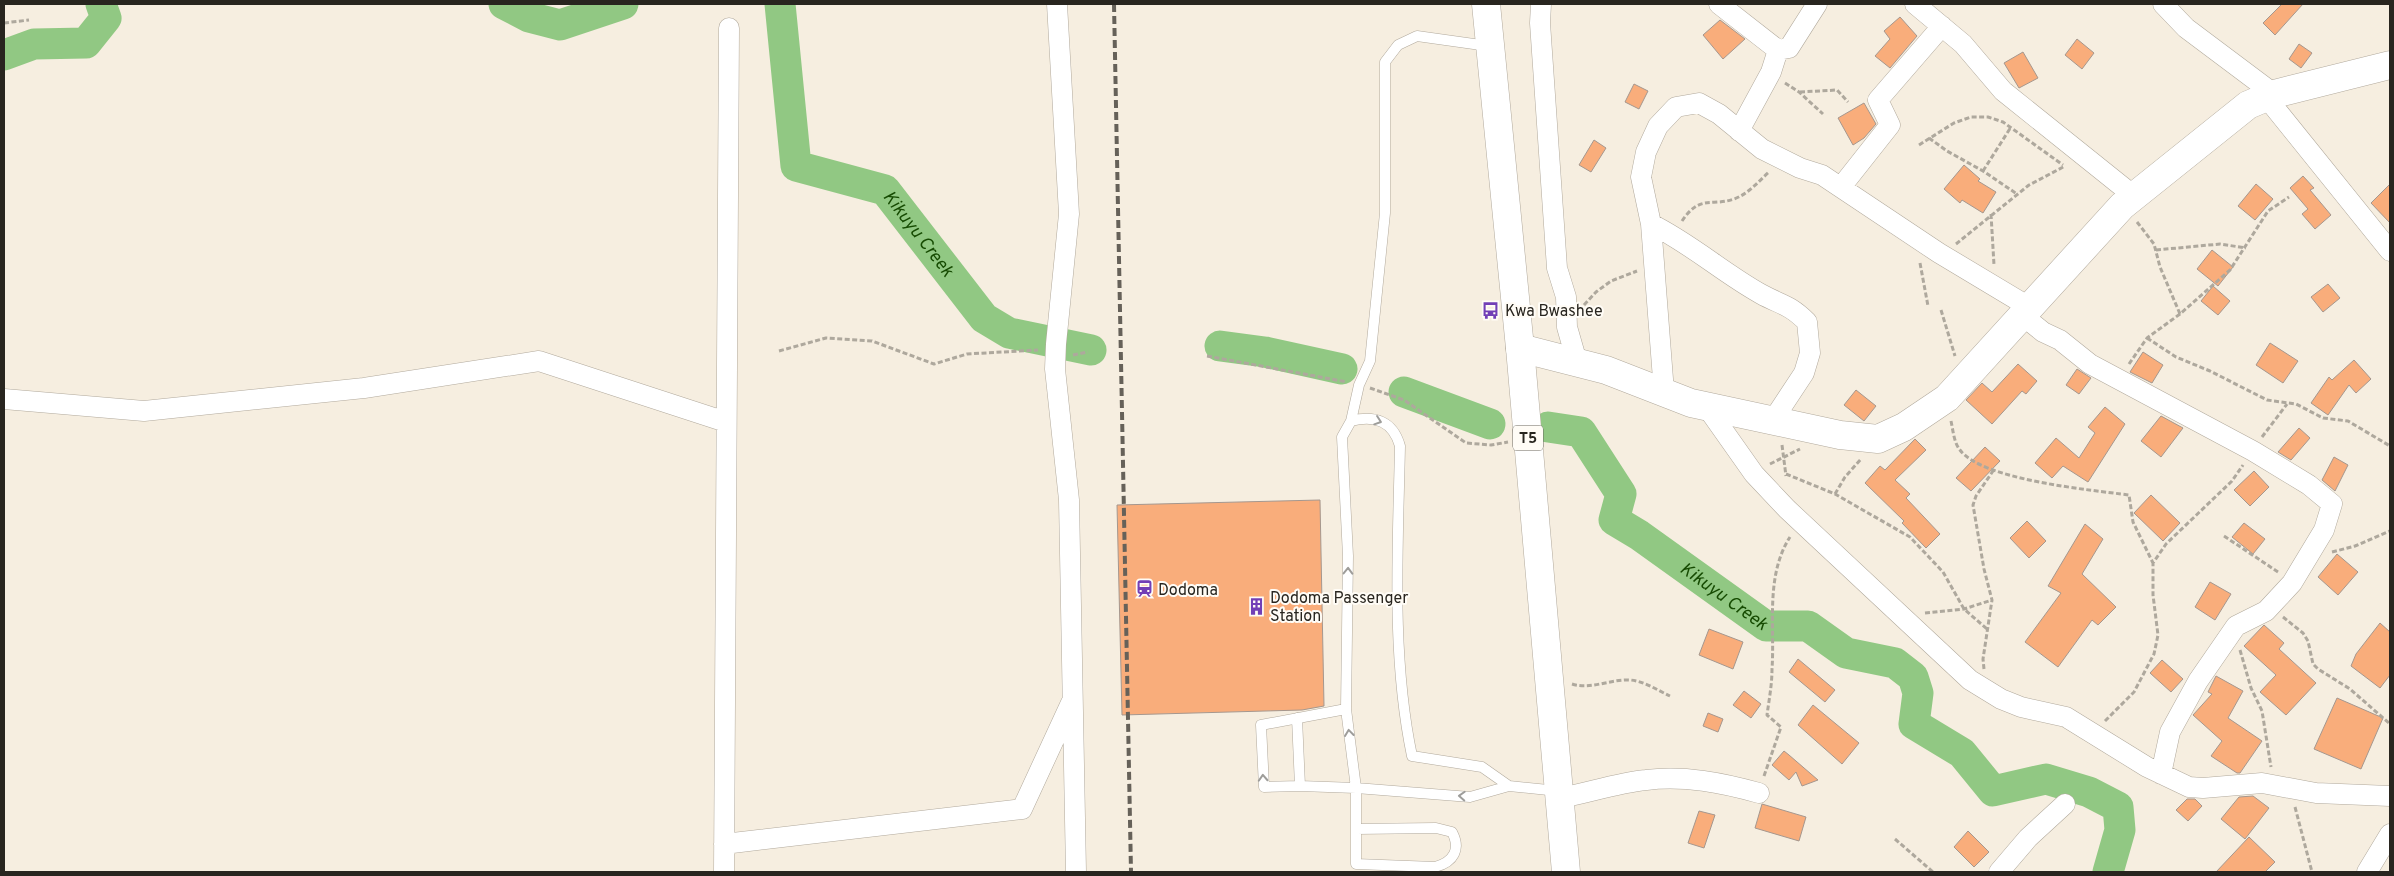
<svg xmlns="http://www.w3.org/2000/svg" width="2394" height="876" font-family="Overpass,sans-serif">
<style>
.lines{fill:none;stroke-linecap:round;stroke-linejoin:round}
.river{stroke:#91c883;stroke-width:31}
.building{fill:#f9ad7b;stroke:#a5978e}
.lane-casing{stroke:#b1a99c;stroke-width:11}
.street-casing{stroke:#b1a99c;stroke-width:21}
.secondary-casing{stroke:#b1a99c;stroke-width:29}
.highway-casing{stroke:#b1a99c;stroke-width:29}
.path{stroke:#aea89d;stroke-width:3;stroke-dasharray:5 2.5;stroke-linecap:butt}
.lane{stroke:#fff;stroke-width:10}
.street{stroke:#fff;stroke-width:20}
.secondary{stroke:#fff;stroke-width:28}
.highway{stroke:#fff;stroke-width:28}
.rail{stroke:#666159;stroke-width:4;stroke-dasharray:8 4;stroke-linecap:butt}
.oneway{stroke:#9e9d9a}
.labels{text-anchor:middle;stroke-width:4;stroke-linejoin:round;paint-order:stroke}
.shield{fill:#fffcf6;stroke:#686660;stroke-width:1}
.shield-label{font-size:15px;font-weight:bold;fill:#28251f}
.poi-label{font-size:16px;fill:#28251f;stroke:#fffcf6;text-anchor:start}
.water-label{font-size:18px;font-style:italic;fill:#164b02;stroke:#fffcf6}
</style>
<rect width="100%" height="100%" fill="#f6eee0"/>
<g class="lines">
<g class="river">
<path d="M504 4 529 17 560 25 623 4"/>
<path id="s1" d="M780 4 796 166 885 190 984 318 1009 333 1091 350"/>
<path d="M4 55 34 44 86 43 106 18 101 4"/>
<path d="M1220 346 1265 352 1342 369"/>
<path d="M1404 392 1490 424"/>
<path id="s2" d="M1548 427 1581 432 1621 494 1614 520 1639 535 1766 626H1808L1846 653 1895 663 1913 677 1918 693 1914 724 1962 753 1993 791 2046 779 2089 792 2118 807 2120 830 2108 872"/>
</g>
</g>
<path class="building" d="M2282 4H2303L2275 35 2263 23Z
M1900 17 1917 36 1890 68 1875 56 1890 39 1884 31Z
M1720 20 1745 39 1723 59 1703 35Z
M2077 39 2094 53 2082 69 2065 55Z
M2299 44 2312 53 2301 68 2289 59Z
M2023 52 2038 78 2019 88 2004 63Z
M1634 84 1648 91 1639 109 1625 102Z
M1864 103 1876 124 1864 138 1853 145 1838 118Z
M1594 140 1606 148 1591 172 1579 165Z
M1964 165 1980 179 1978 181 1996 192 1983 213 1962 200 1960 203 1944 189Z
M2303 176 2314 188 2310 190 2331 215 2315 229 2302 214 2308 209 2290 188Z
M2256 184 2273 199 2255 220 2238 206Z
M2390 184V223L2371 203Z
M2212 250 2233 267 2218 286 2197 269Z
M2328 284 2340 298 2323 312 2311 297Z
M2213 286 2230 301 2218 315 2201 301Z
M2270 343 2298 361 2283 383 2256 365Z
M2143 352 2163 365 2152 383 2130 372Z
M2354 360 2371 379 2356 393 2349 385 2328 415 2311 403 2329 377 2332 380Z
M2018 364 2037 381 2026 394 2022 391 1992 424 1966 400 1982 383 1992 392Z
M2077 369 2091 378 2079 394 2066 385Z
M1856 390 1876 406 1864 421 1844 405Z
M2105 407 2125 424 2088 482 2063 466 2052 478 2035 463 2056 438 2079 458 2095 433 2088 427Z
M2161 416 2183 428 2161 457 2141 441Z
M2299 428 2310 438 2291 460 2278 452Z
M1915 439 1926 450 1895 480 1910 494 1906 498 1940 534 1926 548 1902 523 1904 521 1865 483 1880 466 1885 470Z
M1985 447 2000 461 1971 491 1956 478Z
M2334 457 2348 465 2335 491 2322 480Z
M2254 471 2269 487 2250 506 2234 490Z
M2151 495 2180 523 2163 541 2134 513Z
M1320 500 1324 706 1302 710 1122 715 1117 505Z
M2027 521 2046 541 2029 558 2010 538Z
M2244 523 2265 539 2253 554 2232 537Z
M2085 524 2103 539 2082 574 2116 607 2098 625 2092 620 2058 667 2025 642 2061 593 2048 586Z
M2337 554 2358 572 2338 595 2318 577Z
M2210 582 2231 594 2215 620 2195 607Z
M2380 623 2390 632V675L2380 688 2351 666 2356 654Z
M2264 625 2284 643 2279 649 2316 683 2286 715 2260 692 2276 675 2244 646Z
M1709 629 1743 642 1733 669 1699 655Z
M1798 659 1835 690 1825 702 1789 672Z
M2162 660 2183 679 2171 692 2150 673Z
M2216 676 2243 691 2228 718 2262 741 2240 773H2237L2211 756 2222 741 2193 715 2212 694 2208 692Z
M1744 691 1761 704 1751 718 1733 705Z
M2337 698 2383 718 2361 769 2314 749Z
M1813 705 1859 743 1842 764 1798 725Z
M1708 713 1723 719 1718 732 1703 726Z
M1784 751 1789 755 1818 780 1802 786 1796 772 1789 780 1772 765Z
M2253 796 2269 808 2245 839 2221 819 2239 797Z
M2187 799H2195L2202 806 2188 821 2176 810Z
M1762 804 1806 817 1799 841 1755 828Z
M1699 811 1715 815 1704 848 1688 843Z
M1968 831 1989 852 1974 867 1954 847Z
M2249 837 2275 862 2265 872H2216Z"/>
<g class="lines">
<defs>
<path id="lane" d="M1351 421 1359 385 1370 361 1385 213V62L1398 45 1417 36 1488 46
M1346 709 1261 725 1264 787 1300 786 1356 788V864L1435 867C1454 862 1461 849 1452 832L1436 828 1356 829
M1297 718 1300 786
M1509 786 1482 767 1412 756C1391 656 1398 547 1400 446 1393 421 1375 415 1351 421L1342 437 1348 556 1346 709 1356 788 1470 797 1509 786 1558 791"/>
<path id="street" d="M1057 4 1069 214 1056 344 1055 369 1069 500 1076 872
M1541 4 1540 23 1557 268 1566 297 1567 327 1577 362
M1719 4 1778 50 1789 48 1817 4
M1915 4 1963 44 2003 91 2134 196
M2163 4 2186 28 2274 94
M2266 97 2390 251
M1739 131 1771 72 1778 50
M1841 187 1890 125 1878 100 1942 26
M1651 224C1690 243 1723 273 1761 294 1781 305 1789 304 1807 322L1810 353 1804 373 1773 420
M2022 315 2043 332 2060 340 2090 364 2253 451 2309 485 2332 504 2324 530 2292 583 2266 611 2236 626 2198 681 2170 732 2161 774
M1664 392 1651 224 1641 177 1646 152 1658 126 1676 107 1699 103 1719 114 1762 149 1800 168 1822 175 1939 253 2029 307
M4 399 144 411 364 388 539 361 726 422
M1706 406 1754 474 1787 509 1970 680 2001 699 2021 707 2066 717 2147 767 2189 787 2203 788 2262 783 2316 793 2390 796
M1560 798C1588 793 1617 783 1646 780 1684 775 1723 783 1759 793
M724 844 1022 809 1071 703
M724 872 729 28
M1999 872 2028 838 2065 804
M2367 872 2390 834"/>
<path id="secondary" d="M1520 348 1606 370 1691 403 1840 435 1878 439 1904 427 1947 398 2122 206 2248 105 2274 94 2390 65"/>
<path id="highway" d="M1486 4 1520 348 1566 872"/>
</defs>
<use href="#lane" class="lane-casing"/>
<use href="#street" class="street-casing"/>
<use href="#secondary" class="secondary-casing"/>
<use href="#highway" class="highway-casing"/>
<path class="path" d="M4 23 29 20
M1785 83 1799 92 1823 114
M1800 92 1837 90 1848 102
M1929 138 1947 151 1983 171 2017 194
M1919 145 1954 123 1971 117H1988L2003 122 2063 165
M1983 171 2011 127
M1991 214 1994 265
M1682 221C1700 194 1711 207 1734 199 1748 194 1758 182 1769 172
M2137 222 2154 244 2160 267 2180 314
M1956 244 2029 185 2065 166
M2156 250 2220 244 2246 248
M1920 263 1928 306
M1584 305 1596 292 1611 281 1637 271
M1941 310 1955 356
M2147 338 2176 357 2210 371 2267 400 2296 404 2323 418 2348 421 2390 446
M779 351 826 338 872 341 934 364 967 354 1038 350
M1073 355 1088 352
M1207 356 1347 382
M2129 364 2147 338 2180 314 2230 270 2268 211 2289 197
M1370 388 1404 400 1466 443 1491 445 1508 442
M1951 421C1953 430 1954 443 1960 450 1982 480 2091 490 2129 495L2133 522 2153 563
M2262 437 2287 404
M1782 445 1786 476
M1770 464 1800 449
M1786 474 1835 494 1910 537 1943 572 1964 609 1987 629
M1835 494 1845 477 1861 459
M2224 536 2278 572
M2332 552 2355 546 2390 531
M1925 613 1964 609 1992 600
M2283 617 2303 633 2308 641 2313 664 2318 669 2350 689 2390 724
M2240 650 2251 688 2262 711 2271 767
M1984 669 1983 659 1992 600 1984 569 1973 505 1976 496 1993 471
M1572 684C1591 690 1610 679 1630 680 1644 681 1657 690 1670 696
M2105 721 2134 692 2154 654 2158 635 2153 595V563L2166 544 2232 481 2243 465
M1764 776 1781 727 1767 715C1769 700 1772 685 1772 669 1775 626 1765 576 1790 537
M2295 807 2312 872
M1895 839 1933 872"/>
<use href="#lane" class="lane"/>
<use href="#street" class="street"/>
<use href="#secondary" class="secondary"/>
<use href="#highway" class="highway"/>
<path class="rail" d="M1114 4 1131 872"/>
</g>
<defs><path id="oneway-chevron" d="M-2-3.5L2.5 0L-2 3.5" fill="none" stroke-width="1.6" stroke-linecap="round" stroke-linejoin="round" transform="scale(1.25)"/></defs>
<g class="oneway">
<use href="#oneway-chevron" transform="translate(1378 421) rotate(19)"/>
<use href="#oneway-chevron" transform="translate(1348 571) rotate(-89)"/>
<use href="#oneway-chevron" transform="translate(1349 733) rotate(-97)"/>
<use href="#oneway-chevron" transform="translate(1263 778) rotate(-93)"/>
<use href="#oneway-chevron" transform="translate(1462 796) rotate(-177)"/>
</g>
<defs>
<symbol id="bus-bare" viewBox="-9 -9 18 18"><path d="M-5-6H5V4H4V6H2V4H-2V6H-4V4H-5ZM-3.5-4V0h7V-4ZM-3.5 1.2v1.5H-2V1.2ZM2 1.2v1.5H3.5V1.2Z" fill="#723fb6" stroke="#fffcf6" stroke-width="2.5" paint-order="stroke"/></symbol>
<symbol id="station-bare" viewBox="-9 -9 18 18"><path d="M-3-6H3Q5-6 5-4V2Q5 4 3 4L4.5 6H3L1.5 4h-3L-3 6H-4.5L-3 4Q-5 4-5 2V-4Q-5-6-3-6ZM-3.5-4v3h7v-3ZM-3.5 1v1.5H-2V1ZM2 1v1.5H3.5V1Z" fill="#723fb6" stroke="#fffcf6" stroke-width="2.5" paint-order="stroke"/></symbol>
<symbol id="building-bare" viewBox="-9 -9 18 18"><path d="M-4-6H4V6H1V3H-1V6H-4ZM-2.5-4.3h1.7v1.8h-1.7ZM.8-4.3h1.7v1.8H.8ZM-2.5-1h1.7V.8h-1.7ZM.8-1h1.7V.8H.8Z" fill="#723fb6" stroke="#fffcf6" stroke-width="2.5" paint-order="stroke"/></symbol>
</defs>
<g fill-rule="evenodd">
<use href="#bus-bare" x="1478" y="298" width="25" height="25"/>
<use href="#station-bare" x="1132" y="576" width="25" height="25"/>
<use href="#building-bare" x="1244" y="594" width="25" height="25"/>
</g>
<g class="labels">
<rect class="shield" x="1513" y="425.5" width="30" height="25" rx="4"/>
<g class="shield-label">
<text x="1528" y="443">T5</text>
</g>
<g class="poi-label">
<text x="1505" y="316">Kwa Bwashee</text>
<text x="1158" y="595">Dodoma</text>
<text x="1270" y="603">Dodoma Passenger<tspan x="1270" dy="18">Station</tspan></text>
</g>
<g class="water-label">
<text dy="6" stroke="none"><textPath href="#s1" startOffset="310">Kikuyu Creek</textPath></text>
<text dy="6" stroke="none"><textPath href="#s2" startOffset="268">Kikuyu Creek</textPath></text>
</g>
</g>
<rect width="2394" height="876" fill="none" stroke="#28251f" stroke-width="10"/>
</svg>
